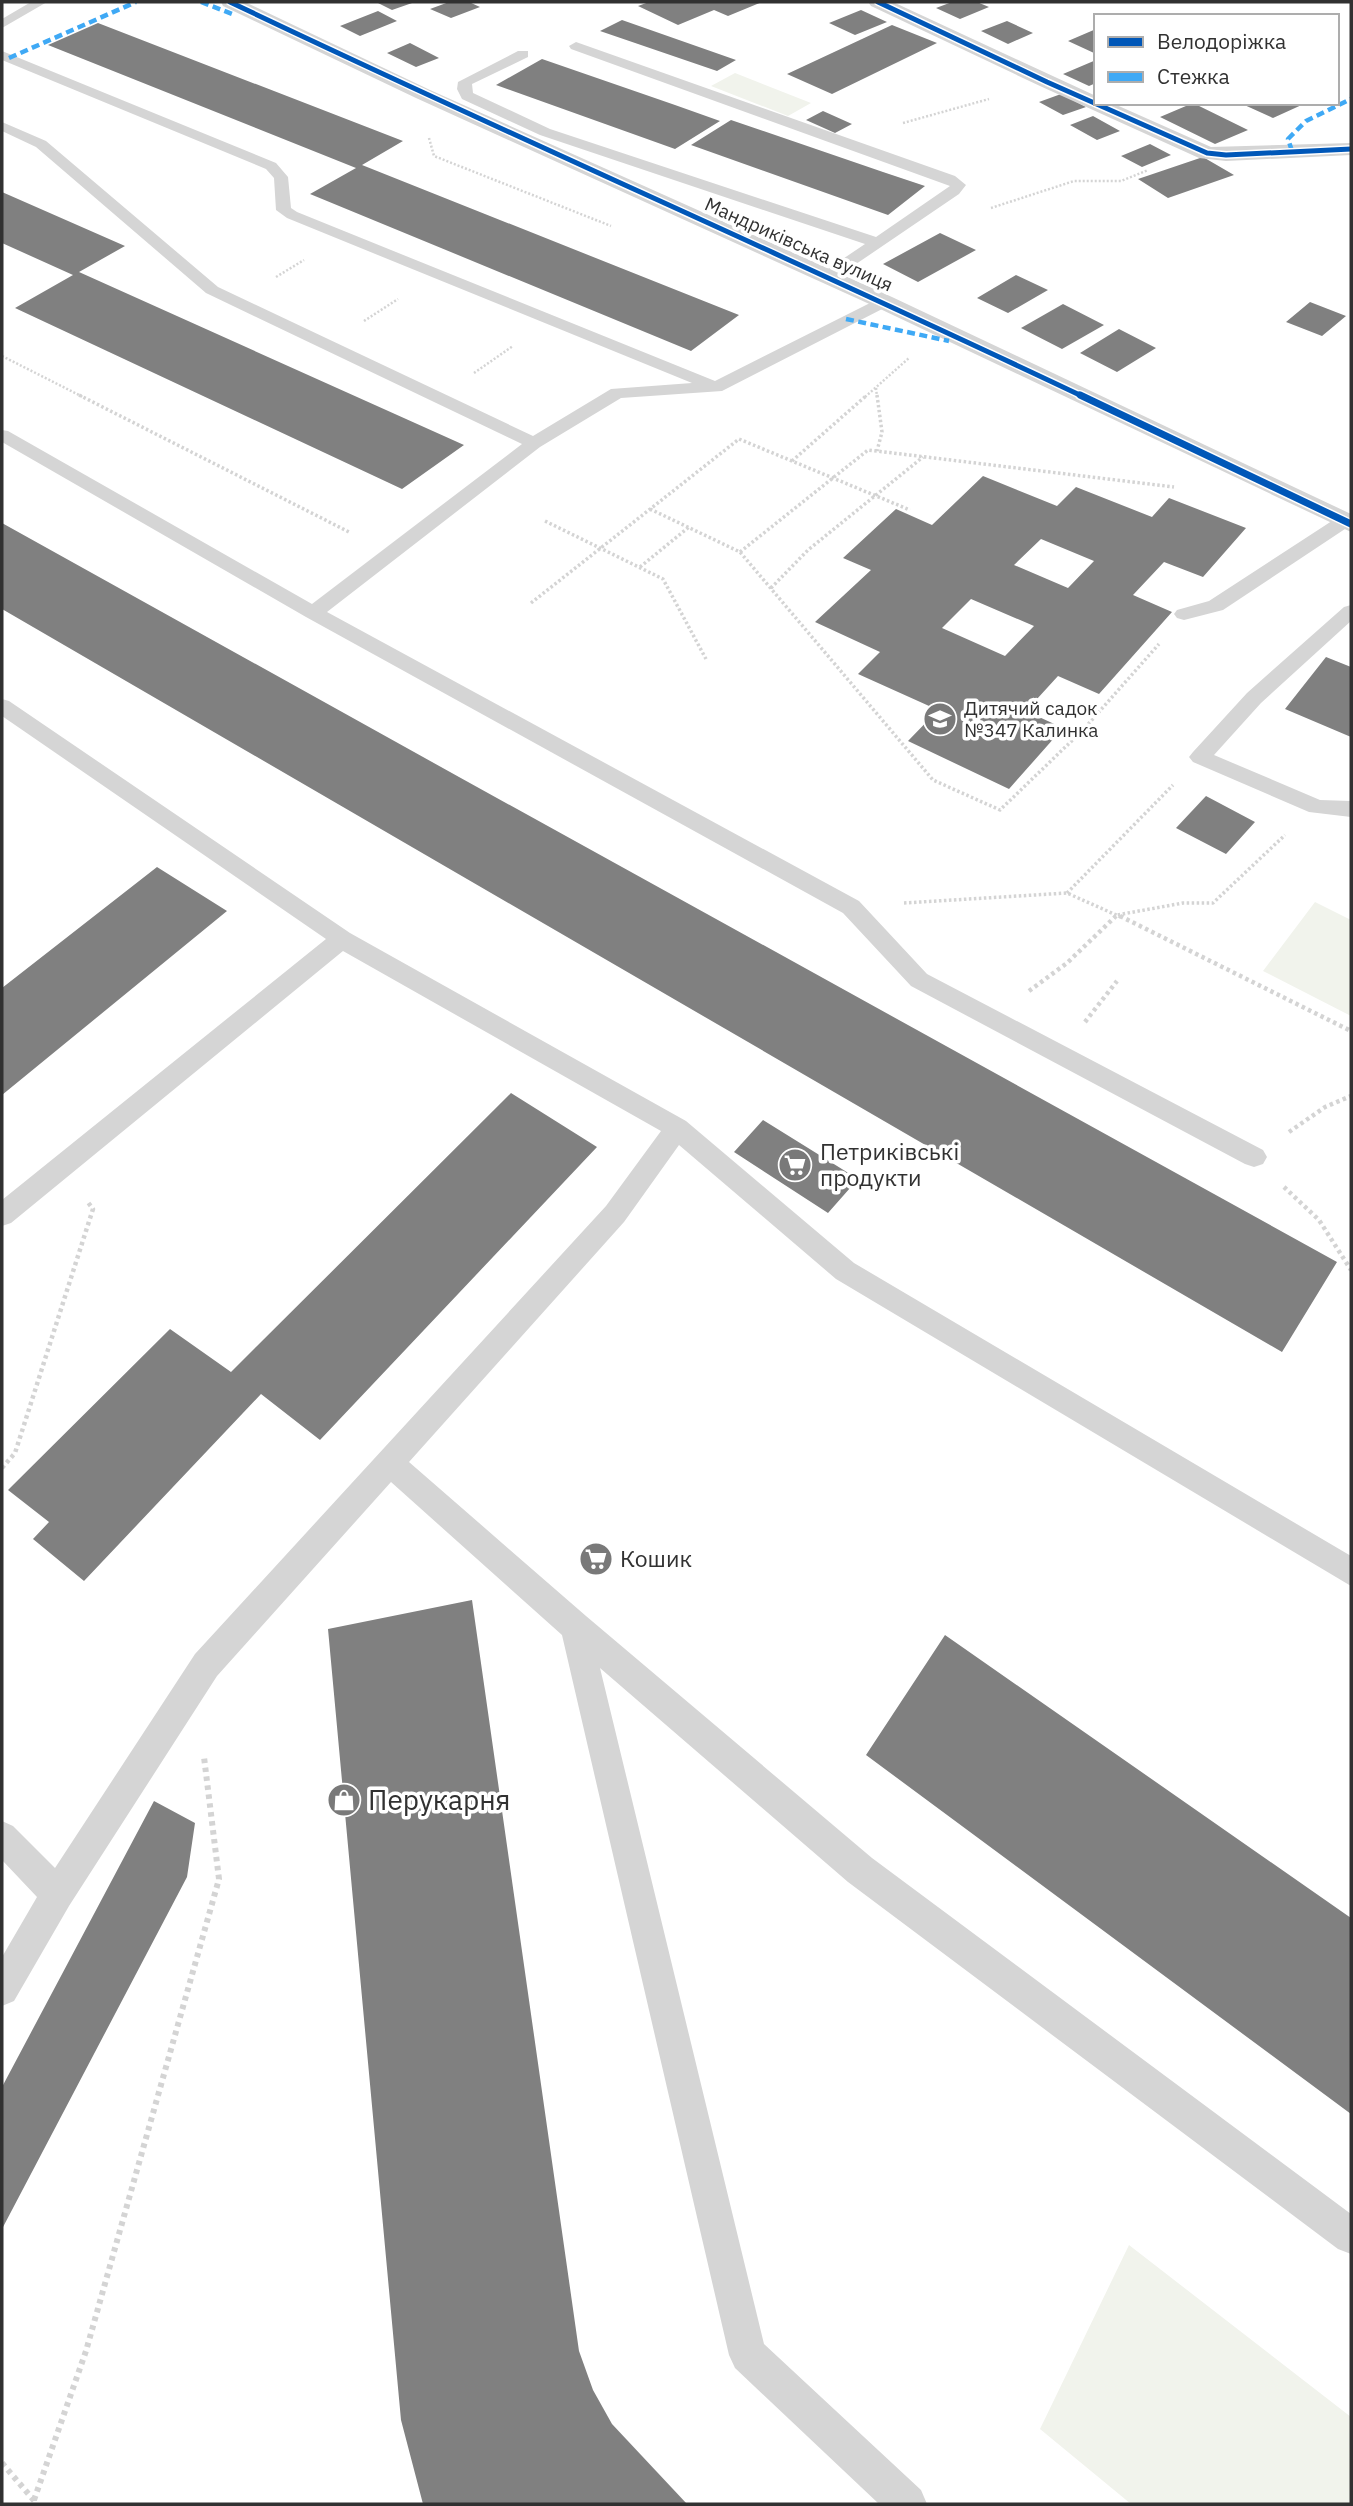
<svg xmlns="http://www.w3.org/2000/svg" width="1353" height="2506" font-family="'IBM Plex Sans',sans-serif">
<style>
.green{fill:#f1f3ec}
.building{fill:#808080;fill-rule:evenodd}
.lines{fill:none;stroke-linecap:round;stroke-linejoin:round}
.path-far3{stroke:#d4d4d4;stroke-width:2.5;stroke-dasharray:2 2;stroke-linecap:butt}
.path-far2{stroke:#d4d4d4;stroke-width:3.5;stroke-dasharray:2.5 2.5;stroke-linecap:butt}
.path-far1{stroke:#d4d4d4;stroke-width:4.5;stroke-dasharray:3.5 3.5;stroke-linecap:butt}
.path{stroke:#d4d4d4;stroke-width:6;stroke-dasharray:4.5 4.5;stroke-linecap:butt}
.lane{fill:#d5d5d5;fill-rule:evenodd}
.street{fill:#d5d5d5;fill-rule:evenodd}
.quiet{stroke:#3fa9f5;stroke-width:4.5;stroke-dasharray:8 4.5;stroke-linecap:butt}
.cycleway-far1-casing{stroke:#fff;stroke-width:8}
.cycleway-casing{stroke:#fff;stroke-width:10}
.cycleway-far1{stroke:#0057b8;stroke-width:5}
.cycleway{stroke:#0057b8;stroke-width:7}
.labels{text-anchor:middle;stroke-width:7;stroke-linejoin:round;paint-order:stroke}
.far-street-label{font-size:19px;fill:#313131;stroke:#fff}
.far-poi-label{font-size:19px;fill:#313131;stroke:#fff;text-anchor:start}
.poi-label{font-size:23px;fill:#313131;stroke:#fff;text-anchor:start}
.near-poi-label{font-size:28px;fill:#313131;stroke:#fff;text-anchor:start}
</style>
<rect width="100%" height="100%" fill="#fff"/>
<path class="green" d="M735 73 811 103 788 116 711 86Z
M1315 902 1351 920V1016L1263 971Z
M1129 2245 1351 2417V2504H1131L1040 2429Z"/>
<path class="building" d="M381 2H415L392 10 378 3Z
M449 2H469L480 7 451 18 430 9Z
M649 2H762L728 16 714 10 678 25 638 6Z
M952 2H977L989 7 960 19 936 8Z
M861 10 887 22 855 35 829 23Z
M378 11 397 21 360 36 340 26Z
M622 20 736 60 717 71 600 31Z
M1007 21 1033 33 1008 44 981 31Z
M98 23 403 141 362 165 739 315 691 351 310 194 356 168 48 45Z
M892 25 937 43 832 94 787 74Z
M1096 29 1094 53 1068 41Z
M410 43 439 58 416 67 387 53Z
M542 59 675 105 720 121 675 149 496 85Z
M1096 60V83L1089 86 1063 74Z
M1061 94 1086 107 1063 115 1039 102Z
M1193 103 1248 130 1215 144 1160 117Z
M1240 103H1306L1273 118Z
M823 111 852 124 835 133 806 120Z
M1093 116 1120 131 1097 140 1070 125Z
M731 120 883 172 925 186 888 215 691 145Z
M1150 144 1171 155 1142 167 1121 156Z
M1203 157 1234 175 1168 198 1138 179Z
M2 192 125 246 79 272 464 445 402 489 15 308 73 275 2 243Z
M940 233 976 250 918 282 883 264Z
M1016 275 1048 290 1008 313 977 298Z
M1310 302 1346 316 1322 336 1286 322Z
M1063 304 1104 325 1062 349 1021 328Z
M1119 329 1156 348 1117 372 1080 353Z
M983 476 1057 506 1076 487 1152 517 1169 498 1246 528 1203 577 1164 562 1133 595 1172 612 1099 694 1058 676 1026 711 1063 728 1009 789 908 741 938 710 858 674 880 652 815 622 871 570 843 558 896 509 932 525ZM1041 539 1094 561 1068 588 1014 565ZM971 599 1034 626 1005 656 942 628Z
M2 523 459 777 1337 1262 1282 1352 2 609Z
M1326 657 1351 667V737L1285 709Z
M1206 796 1255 822 1226 854 1176 828Z
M157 867 227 911 2 1095V988Z
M511 1093 597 1147 320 1440 261 1394 84 1581 33 1539 49 1522 8 1490 170 1329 231 1372Z
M763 1120 858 1179 828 1213 734 1152Z
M472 1600 579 2351 593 2390 612 2424 687 2504H423L401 2420 328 1629Z
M945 1635 1351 1918V2114L866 1755Z
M154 1801 195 1823 187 1877 2 2229V2087Z"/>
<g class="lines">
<path class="path-far3" d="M903 123 989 99
M429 138 434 156 611 226
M991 208 1074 181H1121L1148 170
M276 277 304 260
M364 321 398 299
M2 356 83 397
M474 373 513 346
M876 388 877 397
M865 397 909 358"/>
<path class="path-far2" d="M79 395 351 533
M877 395 882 432 877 451
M792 461 867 395
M650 509 740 552 933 780 1000 810 1083 730 1159 644
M545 521 663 579 706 659
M740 552 868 450 1174 487
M640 567 689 527
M771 588 808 550 923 457
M531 603 739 439 910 510
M1067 893 1173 785
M904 903 1067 893 1123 918
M1114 918 1117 915 1183 903H1213L1285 835"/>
<path class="path-far1" d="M1120 916 1351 1031
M1029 991 1067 963 1116 916
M1085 1022 1117 981
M1289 1132 1325 1107 1351 1096
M1284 1187 1319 1220 1351 1270
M2 1468 15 1453 93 1209 87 1201"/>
<path class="path" d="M2 2463 37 2504
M34 2500 86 2351 219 1879 204 1757"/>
<path class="lane" d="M31 2H47L2 28V19Z
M576 42 955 176 966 185 959 194 834 279H822L820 276 822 273 865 244 540 135 462 99 457 89 458 82 518 51H528V57L472 84 473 93 550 129 876 237 950 186 571 49 569 46Z
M2 51 276 163 288 177 291 208 297 212 715 381 878 299H890L892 302 890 305 722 391 621 398 540 447 327 612 859 901 927 974 1263 1150 1267 1157 1263 1164 1254 1167 1245 1164 911 986 843 913 306 617 2 442V430L8 431 312 604 522 444 206 293 36 147 2 131V122L46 141 218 287 533 436 611 389 692 383 287 218 276 210 274 178 266 169 2 60Z
M1345 515 1351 517V525L1223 610 1184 620 1177 618 1174 614 1177 610 1209 601 1338 517Z
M1351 605V621L1261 703 1214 755 1320 800 1351 801V817L1309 812 1193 762 1189 757 1193 752 1247 693 1344 607Z
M2 699 9 701 350 933 686 1121 854 1263 1351 1556V1586L836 1279 679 1145 624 1222 409 1462 586 1616 872 1858 1351 2214V2254L1338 2249 848 1882 600 1668 764 2344 921 2490 927 2504H879L735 2368 729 2355 562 1635 391 1482 217 1676 69 1906 14 2001 2 2006V1957L37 1897 2 1860V1821L13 1826 55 1868 195 1654 606 1206 661 1131 343 951 11 1223 2 1226V1200L326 939 2 716Z"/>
<path class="street" d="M221 2H245L430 90 892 297 1351 514V532L876 307 416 98 223 6Z
M868 2H893L1096 96V103H1112L1211 147 1351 143V155L1226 161 1199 158 1040 86 871 6Z"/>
<path class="quiet" d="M201 2 235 15
M9 58 136 2
M1292 151 1288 139 1306 121 1351 99
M846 319 949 341"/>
<defs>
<path id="cycleway-far1" d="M230 2C513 137 800 262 1084 397
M878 2 1047 82 1207 153 1226 155 1351 149"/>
<path id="cycleway" d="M1080 395 1351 524"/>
</defs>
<use href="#cycleway-far1" class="cycleway-far1-casing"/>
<use href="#cycleway" class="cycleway-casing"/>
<use href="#cycleway-far1" class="cycleway-far1"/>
<use href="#cycleway" class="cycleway"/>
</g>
<defs>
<symbol id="school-disc" viewBox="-11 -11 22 22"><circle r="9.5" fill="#797979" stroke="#fff"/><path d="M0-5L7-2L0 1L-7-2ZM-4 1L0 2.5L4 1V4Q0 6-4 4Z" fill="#fff"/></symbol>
<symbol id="supermarket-disc" viewBox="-11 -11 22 22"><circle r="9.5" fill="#797979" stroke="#fff"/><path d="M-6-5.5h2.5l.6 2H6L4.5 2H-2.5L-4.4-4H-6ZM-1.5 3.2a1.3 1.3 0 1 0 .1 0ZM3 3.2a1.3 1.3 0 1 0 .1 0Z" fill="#fff"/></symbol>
<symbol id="shop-disc" viewBox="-11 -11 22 22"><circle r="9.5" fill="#797979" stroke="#fff"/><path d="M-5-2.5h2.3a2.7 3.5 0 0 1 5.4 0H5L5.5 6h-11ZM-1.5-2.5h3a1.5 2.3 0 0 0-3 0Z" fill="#fff"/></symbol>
</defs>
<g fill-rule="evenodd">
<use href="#school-disc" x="921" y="700" width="38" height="38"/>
<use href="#supermarket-disc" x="776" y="1146" width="38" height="38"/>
<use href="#supermarket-disc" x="577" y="1540" width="38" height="38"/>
<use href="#shop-disc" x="325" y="1781" width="38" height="38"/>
</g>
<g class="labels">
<g class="far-street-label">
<text transform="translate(799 244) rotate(24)" y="7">Мандриківська вулиця</text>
</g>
<g class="far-poi-label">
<text x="964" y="715">Дитячий садок<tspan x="964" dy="22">№347 Калинка</tspan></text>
</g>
<g class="poi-label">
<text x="820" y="1160">Петриківські<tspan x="820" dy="26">продукти</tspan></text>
<text x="620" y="1567">Кошик</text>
</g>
<g class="near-poi-label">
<text x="368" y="1810">Перукарня</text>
</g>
</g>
<rect width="1353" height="2506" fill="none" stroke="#313131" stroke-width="7"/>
<rect x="1094" y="14" width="245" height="91" fill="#ffffff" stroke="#adadad" stroke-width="2"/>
<rect x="1108" y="37" width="35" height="10" fill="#0057b8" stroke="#adadad" stroke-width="2"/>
<text x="1157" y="49" font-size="21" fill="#313131">Велодоріжка</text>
<rect x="1108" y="72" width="35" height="10" fill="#3fa9f5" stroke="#adadad" stroke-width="2"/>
<text x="1157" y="84" font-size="21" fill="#313131">Стежка</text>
</svg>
